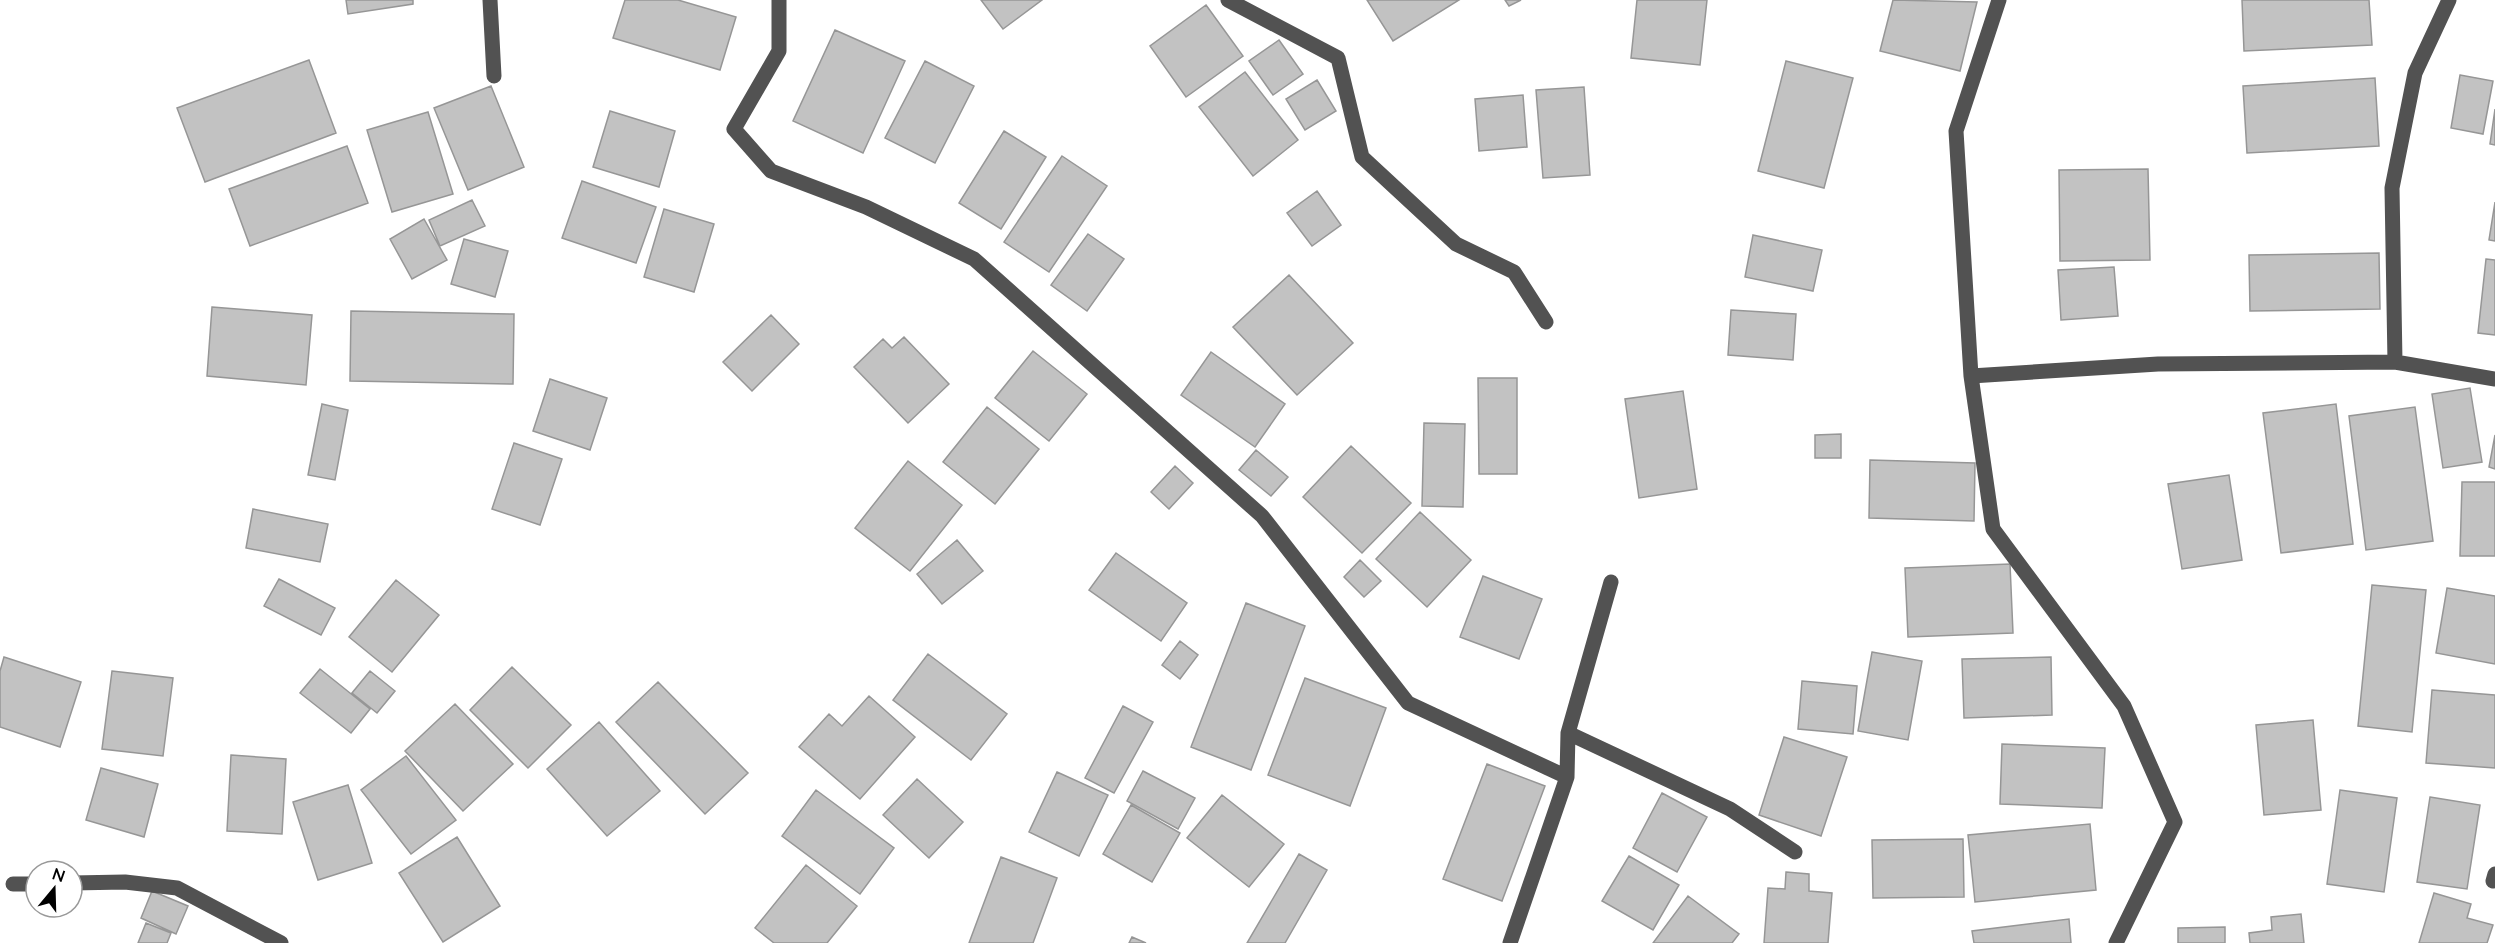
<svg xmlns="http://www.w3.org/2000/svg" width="2495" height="943" font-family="Lato,sans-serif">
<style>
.building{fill:#c2c2c2;stroke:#969696;stroke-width:1.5}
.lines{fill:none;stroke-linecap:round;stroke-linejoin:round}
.minor{stroke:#525252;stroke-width:15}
</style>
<rect width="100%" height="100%" fill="#fff"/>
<path class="building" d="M346 0H413V4L348 14Z
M625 0H678L736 17 720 70 613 38Z
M981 0H1042L1003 29Z
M1367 0H1459L1393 41Z
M1505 0H1521L1509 6Z
M1637 0H1707L1700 65 1631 58Z
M1893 0 1977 2 1960 71 1880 51Z
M2242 0H2369L2372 45 2244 51Z
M1206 5 1243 56 1186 97 1150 46Z
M835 30 905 61 863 153 793 121Z
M1279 40 1303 74 1273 95 1249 61Z
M309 60 336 133 205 182 177 108Z
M925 61 974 86 935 163 885 138Z
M1786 61 1853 78 1824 188 1758 171Z
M1245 72 1298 140 1253 176 1199 107Z
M2460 75 2493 81 2483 134 2451 128Z
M2375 78 2379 146 2247 153 2243 86Z
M1317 80 1336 111 1305 130 1286 99Z
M491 86 524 167 468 190 434 108Z
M1584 87 1590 175 1543 178 1536 90Z
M1523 95 1527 147 1479 151 1475 99Z
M2495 109V145L2490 144Z
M610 111 675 131 659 187 593 167Z
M428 112 453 194 392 212 367 130Z
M1004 131 1046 157 1001 229 959 203Z
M347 146 368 203 250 246 229 189Z
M1062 156 1107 186 1049 272 1004 242Z
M2148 169 2150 260 2060 261 2059 170Z
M582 181 656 207 636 263 562 238Z
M1317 191 1341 225 1312 246 1287 213Z
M472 200 485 226 440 246 429 220Z
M2495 202V241L2489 240Z
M664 209 714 224 694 292 644 277Z
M424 219 447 260 412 279 390 239Z
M1088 234 1124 259 1087 311 1051 285Z
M1753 235 1822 250 1813 291 1745 277Z
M464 239 508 251 495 297 451 284Z
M2379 253 2380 309 2250 311 2249 255Z
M2486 259 2495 260V335L2478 333Z
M2114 267 2118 316 2061 320 2058 270Z
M1289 275 1353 343 1297 395 1233 327Z
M212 307 312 315 306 385 207 376Z
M1731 310 1796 314 1793 360 1728 355Z
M351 311 514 314 513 384 350 381Z
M771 315 799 344 752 391 723 362Z
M904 337 949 384 908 423 854 367 883 339 892 348Z
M1033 351 1087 394 1049 441 995 398Z
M1211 352 1285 404 1255 447 1181 395Z
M1478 378H1517V474H1479Z
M550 379 607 398 590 450 533 431Z
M2470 388 2482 462 2443 468 2432 394Z
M1683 391 1697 489 1639 498 1625 399Z
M322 404 348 410 335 480 308 475Z
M2336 404 2353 544 2281 553 2263 413Z
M987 407 1039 449 995 504 943 462Z
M2415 407 2433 541 2366 550 2349 416Z
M1424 423 1465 424 1463 507 1422 506Z
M1841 434V458H1815V435Z
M2495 435V469L2489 467Z
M514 443 562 459 540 525 492 509Z
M1351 446 1411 503 1362 553 1303 497Z
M1256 450 1288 477 1271 496 1239 470Z
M1870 460 1975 463 1974 521 1869 518Z
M908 461 962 505 910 571 855 528Z
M1175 466 1193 483 1169 509 1151 492Z
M2229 475 2242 560 2182 569 2168 484Z
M2462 482H2495V556H2460Z
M253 509 328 524 320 562 246 548Z
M1420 512 1471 560 1427 607 1376 559Z
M957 540 983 571 942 604 917 574Z
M1116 553 1187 603 1161 641 1089 590Z
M1360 560 1381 581 1364 597 1344 577Z
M2010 564 2013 633 1908 637 1905 568Z
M1483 576 1542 599 1519 659 1460 637Z
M279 579 335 608 321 635 264 606Z
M396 580 439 615 392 672 349 637Z
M2372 585 2426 590 2412 732 2358 726Z
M2447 588 2495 596V664L2436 653Z
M1246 603 1305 626 1251 770 1191 747Z
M1180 641 1198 655 1180 679 1162 665Z
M1872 652 1922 661 1908 740 1858 731Z
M928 654 1007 714 971 760 893 700Z
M4 657 81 682 60 747 0 727V671Z
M2051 657 2052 715 1964 718 1962 659Z
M512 667 571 725 528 768 470 710Z
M320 669 370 709 351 733 300 693Z
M112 671 173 678 163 756 102 749Z
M370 671 395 691 377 713 352 693Z
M1305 678 1386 708 1350 806 1268 775Z
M1802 681 1857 686 1853 734 1798 729Z
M658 682 748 773 705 814 616 722Z
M2432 690 2495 695V768L2426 763Z
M869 696 915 737 860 799 799 747 829 714 842 726Z
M455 704 513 764 463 811 405 751Z
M1123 706 1153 722 1114 793 1085 778Z
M2313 720 2321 810 2264 815 2256 725Z
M599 722 660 791 607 836 547 769Z
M1784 737 1847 757 1821 836 1759 815Z
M2002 744 2105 748 2102 808 2000 804Z
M231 755 286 759 282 834 227 831Z
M406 756 456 820 411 854 361 790Z
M1487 764 1545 786 1502 901 1443 879Z
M101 768 158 784 144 837 86 820Z
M1143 771 1195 798 1178 829 1127 801Z
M1057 772 1108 795 1079 856 1029 832Z
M917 779 963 822 929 858 883 815Z
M348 785 372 863 318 880 293 802Z
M816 790 894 848 860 894 782 836Z
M2340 790 2397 798 2384 892 2327 884Z
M1662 793 1707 817 1677 872 1633 848Z
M1222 795 1284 844 1249 887 1187 838Z
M2430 797 2480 805 2467 889 2417 882Z
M1131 805 1180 833 1152 882 1103 854Z
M2090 824 2096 890 1975 902 1968 835Z
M457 837 500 906 443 942 399 873Z
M1963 839 1964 897 1873 898 1872 840Z
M1299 854 1327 870 1285 943H1247Z
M1629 856 1679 885 1653 930 1602 901Z
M1001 857 1057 878 1033 943H969Z
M806 865 857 906 827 943H774L755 928Z
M1786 872 1809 874V891L1832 893 1828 943H1764L1768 888 1785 889Z
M152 891 188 906 176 934 141 918Z
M2434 893 2471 904 2467 918 2493 925 2487 943H2419Z
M1688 896 1739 934 1732 943H1653Z
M2301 914 2304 943H2250L2249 933 2272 930 2271 917Z
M2069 919 2071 943H1974L1972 931Z
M146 923 171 933 167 943H138Z
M2225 927V943H2178V928Z
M1132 937 1146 943H1129Z"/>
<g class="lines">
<path class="minor" d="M490 0 494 76
M779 0V51L734 129 771 171 866 207 974 259 1262 516 1408 703 1567 777 1568 733 1730 809 1795 852
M1228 0 1338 58 1362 157 1456 244 1514 272 1546 322
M1999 0 1956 131 1971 376 1993 529 2124 706 2175 822 2116 943
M2395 362 2392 188 2415 73 2449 0
M1971 376 2158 364 2395 362 2495 379
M1568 733 1611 582
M2493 881 2495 874
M72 883 125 882 177 888 281 943
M13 884H36
M1510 943 1567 777"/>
</g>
<g transform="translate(54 889) rotate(19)"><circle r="28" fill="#ffffff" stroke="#999999" stroke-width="1.5"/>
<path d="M0-4.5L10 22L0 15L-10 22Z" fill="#000000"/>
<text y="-9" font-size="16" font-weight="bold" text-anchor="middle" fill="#000000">N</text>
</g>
</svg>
